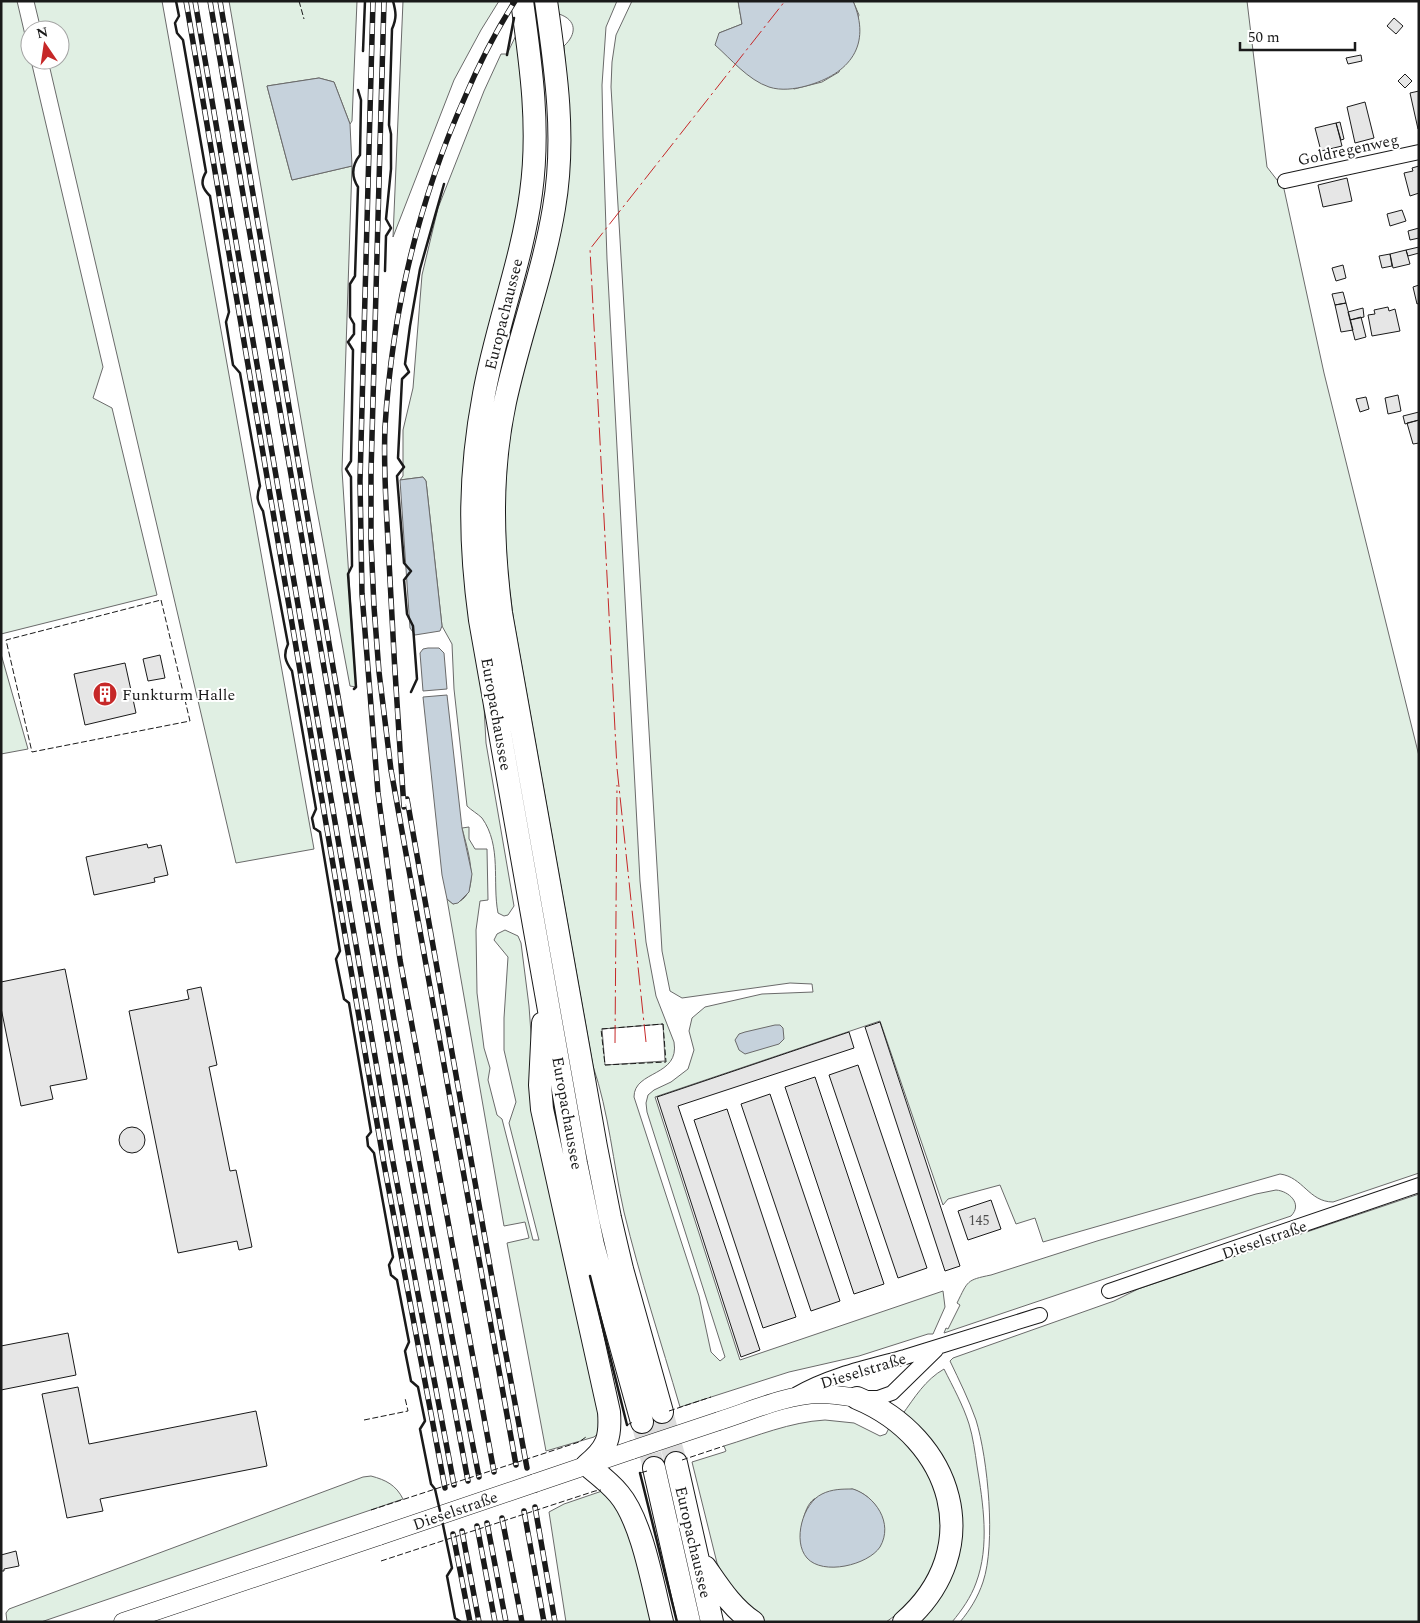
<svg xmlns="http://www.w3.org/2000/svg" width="1420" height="1623" font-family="Spectral,serif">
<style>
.green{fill:#e0efe3;stroke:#6a6a6a;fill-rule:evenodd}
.water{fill:#c6d2dc;stroke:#6a6a6a}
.building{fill:#e6e6e6;stroke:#1a1a1a}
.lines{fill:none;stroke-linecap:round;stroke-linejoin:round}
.primary-tunnel{stroke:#ddd;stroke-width:22;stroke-dasharray:22 11;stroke-linecap:butt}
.minor-casing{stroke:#1a1a1a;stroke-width:16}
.tertiary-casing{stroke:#1a1a1a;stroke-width:19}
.primary-casing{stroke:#1a1a1a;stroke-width:24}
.minor{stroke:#fff;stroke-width:14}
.tertiary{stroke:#fff;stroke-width:18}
.primary{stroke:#fff;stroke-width:22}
.rail-casing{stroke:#1a1a1a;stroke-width:5.5}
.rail{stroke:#fff;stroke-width:4;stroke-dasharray:11;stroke-linecap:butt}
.tertiary-bridge-casing{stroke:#1a1a1a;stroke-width:19;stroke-linecap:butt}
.tertiary-bridge{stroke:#fff;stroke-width:18}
.fence{stroke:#1a1a1a;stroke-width:1;stroke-dasharray:6 2.5;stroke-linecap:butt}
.wall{stroke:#1a1a1a;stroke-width:2.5}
.power{stroke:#c62828;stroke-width:1;stroke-dasharray:18 4 2.5 4;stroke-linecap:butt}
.labels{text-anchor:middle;stroke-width:4;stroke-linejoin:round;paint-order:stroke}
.number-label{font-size:14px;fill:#4d4d4d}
.street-label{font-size:16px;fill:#1a1a1a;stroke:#fff}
.poi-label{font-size:16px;fill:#1a1a1a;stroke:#fff;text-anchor:start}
</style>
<rect width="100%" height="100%" fill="#fff"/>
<path class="green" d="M1 1H17L103 367 93 398 112 408 157 595 1 634Z
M34 1H162L314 849 236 863 48 60H60V30H41Z
M229 1H357L352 121 350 124 334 82 319 78 267 86 292 180 352 166 342 470 356 687 350 686 313 489Z
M403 1H499L481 30 454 80 393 237Z
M557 1H617L606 27 602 85 603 137 607 259 640 881 646 942 656 996 674 1042C680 1077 634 1070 634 1097L699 1296 711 1352 720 1361 725 1357 647 1112 646 1103 648 1095 654 1090 671 1082 688 1069 694 1050 689 1031 692 1018 705 1007 762 994 813 992 812 984 790 983 682 998 670 991 662 951 611 87 612 62 616 35 632 1H738L742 24 719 33 794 89 822 82 839 72 859 15 853 1H1247L1267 167 1284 189 1324 373 1419 756V1173L1333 1202C1309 1202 1303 1177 1280 1174L1043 1242 1035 1218 1016 1224 1000 1185 948 1199 943 1205 880 1021 655 1097 740 1360 943 1291 945 1307 933 1334H928L859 1356 789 1372 680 1407C661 1342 640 1278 624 1212 613 1163 609 1113 593 1066L514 622C506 568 501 512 507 457 509 441 512 426 514 411L570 134 564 46C577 34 577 20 559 14ZM663 1024 665 1061 605 1065 602 1029Z
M520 27 527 92 524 195 500 288 484 706 486 743 514 906 508 915 504 916 498 913C492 882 502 846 482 818 478 814 471 810 467 806L454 689 452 644 442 626 426 481 423 477 400 480 403 476V430L413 388 422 275 438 208 484 91 501 54H507Z
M1 654 28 749 1 754Z
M469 827V839L475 849H487L488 900 480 901 476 930 477 993 484 1048 490 1068 488 1080 497 1115 502 1119 533 1240H539L509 1123 516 1102 504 1050V1018L508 957 494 940 497 934 505 930 518 936 521 943 529 1006 534 1074 601 1412 600 1432 594 1437 546 1451 507 1243 529 1238 525 1222 504 1226 447 899 453 904C484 897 467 848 462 828Z
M1276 1190C1289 1191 1303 1204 1291 1216L944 1333 946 1328 948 1329 960 1305 957 1303C968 1281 966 1280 991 1275L1097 1241 1256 1194Z
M1419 1194V1622H960C970 1610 978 1597 983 1582 996 1544 988 1459 976 1420 969 1400 959 1380 950 1361L953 1358 1114 1301 1138 1289Z
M944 1369C953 1387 963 1405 969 1424 973 1437 975 1452 977 1466 983 1503 990 1546 976 1583 971 1597 962 1610 952 1622H918L959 1540 902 1415C915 1397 925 1380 944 1369Z
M825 1420 854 1423 880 1436 886 1434 889 1428C897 1436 908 1443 915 1452 960 1508 944 1583 886 1622H765L741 1603 724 1577 717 1563 692 1462 724 1452 726 1451 724 1446C757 1436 790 1422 825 1420ZM852 1489C871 1495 880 1508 884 1527L802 1548C800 1535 802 1508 814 1499 820 1496 845 1491 852 1489Z
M371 1476C386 1480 396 1485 403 1499L41 1622H7L6 1613 9 1609 363 1477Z
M605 1490 619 1503 656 1622H566L549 1512 564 1504Z"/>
<path class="water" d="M738 1H853C872 45 850 74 806 86 795 89 781 91 769 87 748 80 731 59 715 45L719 33 742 24Z
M319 78 334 82 350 124 352 166 292 180 267 86Z
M423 477 426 481 442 626 440 631 415 635 410 628 400 480Z
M428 648H439L444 653 447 689 423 691 420 653 423 649Z
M447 695 462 828 472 874 469 892 458 903 453 904 447 899 442 875 423 697Z
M775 1025H780L783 1028 784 1039 779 1044 745 1054 739 1050 735 1040 739 1034 745 1032Z
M853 1489C875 1496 894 1523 880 1547 868 1565 823 1576 807 1558 792 1541 803 1503 822 1494 832 1489 842 1489 853 1489Z"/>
<path class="building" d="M1394 18 1403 26 1396 34 1387 26Z
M1361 55 1362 61 1348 64 1346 58Z
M1405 74 1412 81 1405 88 1398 81Z
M1419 91V128L1418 129 1410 93Z
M1365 102 1374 138 1355 143 1347 107Z
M1340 122 1344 139 1341 140 1336 123Z
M1336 123 1342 146 1321 151 1315 128Z
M1419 166V193L1410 196 1404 173 1413 171 1412 168Z
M1347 178 1352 201 1323 207 1318 185Z
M1402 210 1406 221 1390 226 1387 214Z
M1419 228V238L1410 240 1408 231Z
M1419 247V253L1408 256 1406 250Z
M1406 250 1410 264 1393 268 1390 254Z
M1390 254 1392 266 1382 268 1379 256Z
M1343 265 1346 278 1336 281 1332 268Z
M1419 285V303L1417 304 1413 287Z
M1343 292 1346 303 1335 305 1332 294Z
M1346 303 1353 330 1341 332 1335 305Z
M1388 307 1389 311 1395 309 1400 331 1372 336 1368 315 1375 314 1374 310Z
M1363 308 1364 317 1350 320 1348 312Z
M1361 317 1366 337 1355 340 1350 320Z
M1398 395 1401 411 1388 414 1385 398Z
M1366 397 1369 409 1360 412 1356 399Z
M1419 412V420L1405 424 1403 416Z
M1419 420V443L1413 444 1407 423Z
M160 655 165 678 148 681 143 659Z
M125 663 136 713 85 725 74 674Z
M147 844 148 848 161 845 168 875 154 878 155 882 94 895 86 857Z
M65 969 87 1079 50 1086 53 1099 21 1106 1 1008V982Z
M201 987 217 1065 209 1067 230 1171 236 1170 252 1247 239 1250 237 1241 178 1253 129 1011 189 999 187 990Z
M880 1022 960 1266 945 1271 865 1027Z
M849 1032 854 1048 678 1106 760 1350 741 1357 657 1097Z
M858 1065 927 1268 898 1278 829 1075Z
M815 1077 884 1284 854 1294 785 1087Z
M770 1094 840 1301 811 1311 741 1104Z
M727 1109 796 1317 763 1328 694 1120Z
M119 1140a13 13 0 1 1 26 0a13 13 0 1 1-26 0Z
M991 1200 1001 1229 968 1240 958 1211Z
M68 1333 76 1375 1 1390V1346Z
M78 1387 89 1444 256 1411 267 1466 100 1499 103 1511 67 1518 42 1394Z
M16 1551 19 1566 4 1569V1571H1V1555Z"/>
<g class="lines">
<path class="primary-tunnel" d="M662 1412 676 1463
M642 1422 654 1468"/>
<defs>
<path id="minor" d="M1285 181 1419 152
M1109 1291 1419 1185
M797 1394C830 1375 868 1367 905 1357 950 1343 995 1329 1040 1315
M862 1398H878L892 1393 936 1350"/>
<path id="tertiary" d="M719 1421C751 1411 785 1395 819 1394 832 1394 845 1396 857 1398
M535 1483 632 1450
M123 1622 379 1536"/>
<path id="primary" d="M522 1C531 65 540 128 531 193 522 261 496 327 484 394 469 474 469 540 480 620L576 1163 593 1245 642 1422
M546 1C556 70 566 139 554 208 543 274 519 337 505 402 490 473 492 542 501 613L596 1147 610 1218 622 1269 662 1412
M543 1023 540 1085 542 1109 609 1412C611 1438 607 1449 587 1465 598 1474 610 1483 619 1494 642 1521 653 1586 662 1622
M857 1398C953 1438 988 1549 904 1622
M676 1463 712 1622
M654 1468 689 1622
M705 1567C719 1587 732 1608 753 1622"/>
</defs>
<use href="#minor" class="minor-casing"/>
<use href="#tertiary" class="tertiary-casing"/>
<use href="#primary" class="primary-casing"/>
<use href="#minor" class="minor"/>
<use href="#tertiary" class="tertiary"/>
<use href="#primary" class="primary"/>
<defs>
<path id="rail" d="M186 1 384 1164 445 1488
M195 1 393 1162 454 1485
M210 1 408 1159 468 1481
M220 1C305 493 383 987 479 1477
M373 1 360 481 362 594 378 793 400 960 494 1472
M384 1 371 473V541L374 607 379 672 391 770 516 1465
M407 799 497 1306 527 1468
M404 807C398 725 393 643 389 561 387 517 383 472 385 427 392 313 418 202 465 97 479 64 496 31 515 1
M535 1507 555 1622
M524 1511 544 1622
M502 1518 522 1622
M487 1523 506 1622
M477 1526 495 1622
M462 1531 479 1622
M453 1534 470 1622"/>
</defs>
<use href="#rail" class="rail-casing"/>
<use href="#rail" class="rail"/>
<defs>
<path id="tertiary-bridge" d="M632 1450 719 1421
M379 1536 535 1483"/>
</defs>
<use href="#tertiary-bridge" class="tertiary-bridge-casing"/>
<use href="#tertiary-bridge" class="tertiary-bridge"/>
<path class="fence" d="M299 1 304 19
M161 600 190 721 32 752 6 640Z
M663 1024 666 1062 605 1065 601 1029Z
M590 1276 627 1425 633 1422
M669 1411 711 1397
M364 1420 408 1411 405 1398
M682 1460 724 1446
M647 1471 640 1473 677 1622
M371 1510 579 1442 586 1437
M381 1561 595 1491 601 1490"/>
<path class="wall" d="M176 1 179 16 175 23 177 33 183 40 206 172C200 182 202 188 210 196L229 312 226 322 233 365 240 373 260 486C256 496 257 502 263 511L288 644C283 655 285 661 292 671L316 809 312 818 314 828 320 832 340 951 336 959 344 999 349 1003 371 1132 367 1137 368 1146 374 1153 393 1257 389 1265 391 1275 397 1280 409 1342 405 1351 411 1381 418 1387 425 1421 420 1429 431 1484 435 1489 440 1511
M363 51 365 1
M507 55 514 18
M385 271 386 236 391 228 386 219 391 169V134L389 125 392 29C397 18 396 12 393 1
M354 689 356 687 348 574 352 566 351 477 346 469 351 461 353 350 348 342 354 334V324L350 317V284L355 276 358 187C351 176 352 165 360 155L361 100 358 90
M411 692 417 679 413 626 407 614 404 580 411 571 404 563 397 476 404 467 398 458 402 379 409 372 405 364 410 326 420 269 444 184
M590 1276 627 1425
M640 1473 677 1622
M442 1520 452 1568 447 1576 455 1618 461 1622"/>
<path class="power" d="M646 1042 617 768 590 249 785 1
M615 1043 617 785"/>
</g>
<defs>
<symbol id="building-disc" viewBox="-11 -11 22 22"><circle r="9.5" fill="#c62828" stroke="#fff"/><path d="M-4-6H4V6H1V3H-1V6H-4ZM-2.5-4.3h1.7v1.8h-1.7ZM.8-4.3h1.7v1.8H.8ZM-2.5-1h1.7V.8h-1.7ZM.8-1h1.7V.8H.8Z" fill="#fff"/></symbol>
</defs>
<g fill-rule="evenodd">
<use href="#building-disc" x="91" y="680" width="28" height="28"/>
</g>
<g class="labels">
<g class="number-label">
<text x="979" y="1225">145</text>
</g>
<g class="street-label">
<text transform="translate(1348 149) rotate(-12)" y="6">Goldregenweg</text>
<text transform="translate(503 314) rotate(-76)" y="6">Europachaussee</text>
<text transform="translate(497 714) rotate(80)" y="6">Europachaussee</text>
<text transform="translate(568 1113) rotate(80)" y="6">Europachaussee</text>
<text transform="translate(1264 1239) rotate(-19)" y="6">Dieselstraße</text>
<text transform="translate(863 1370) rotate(-17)" y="6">Dieselstraße</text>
<text transform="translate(455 1510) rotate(-19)" y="6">Dieselstraße</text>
<text transform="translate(694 1542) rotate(77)" y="6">Europachaussee</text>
</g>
<g class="poi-label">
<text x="122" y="700">Funkturm Halle</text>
</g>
</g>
<rect width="1420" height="1623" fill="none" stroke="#1a1a1a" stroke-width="5"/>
<g transform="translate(45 45) rotate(347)"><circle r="24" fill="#ffffff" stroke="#a3a3a3"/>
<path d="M0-4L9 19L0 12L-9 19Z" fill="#c62828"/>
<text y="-8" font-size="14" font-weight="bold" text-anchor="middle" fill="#1a1a1a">N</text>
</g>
<path d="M1240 42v8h115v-8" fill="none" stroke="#1a1a1a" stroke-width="2.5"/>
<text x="1248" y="42" font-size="15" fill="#1a1a1a" stroke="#ffffff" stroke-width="4" paint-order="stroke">50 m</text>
</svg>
